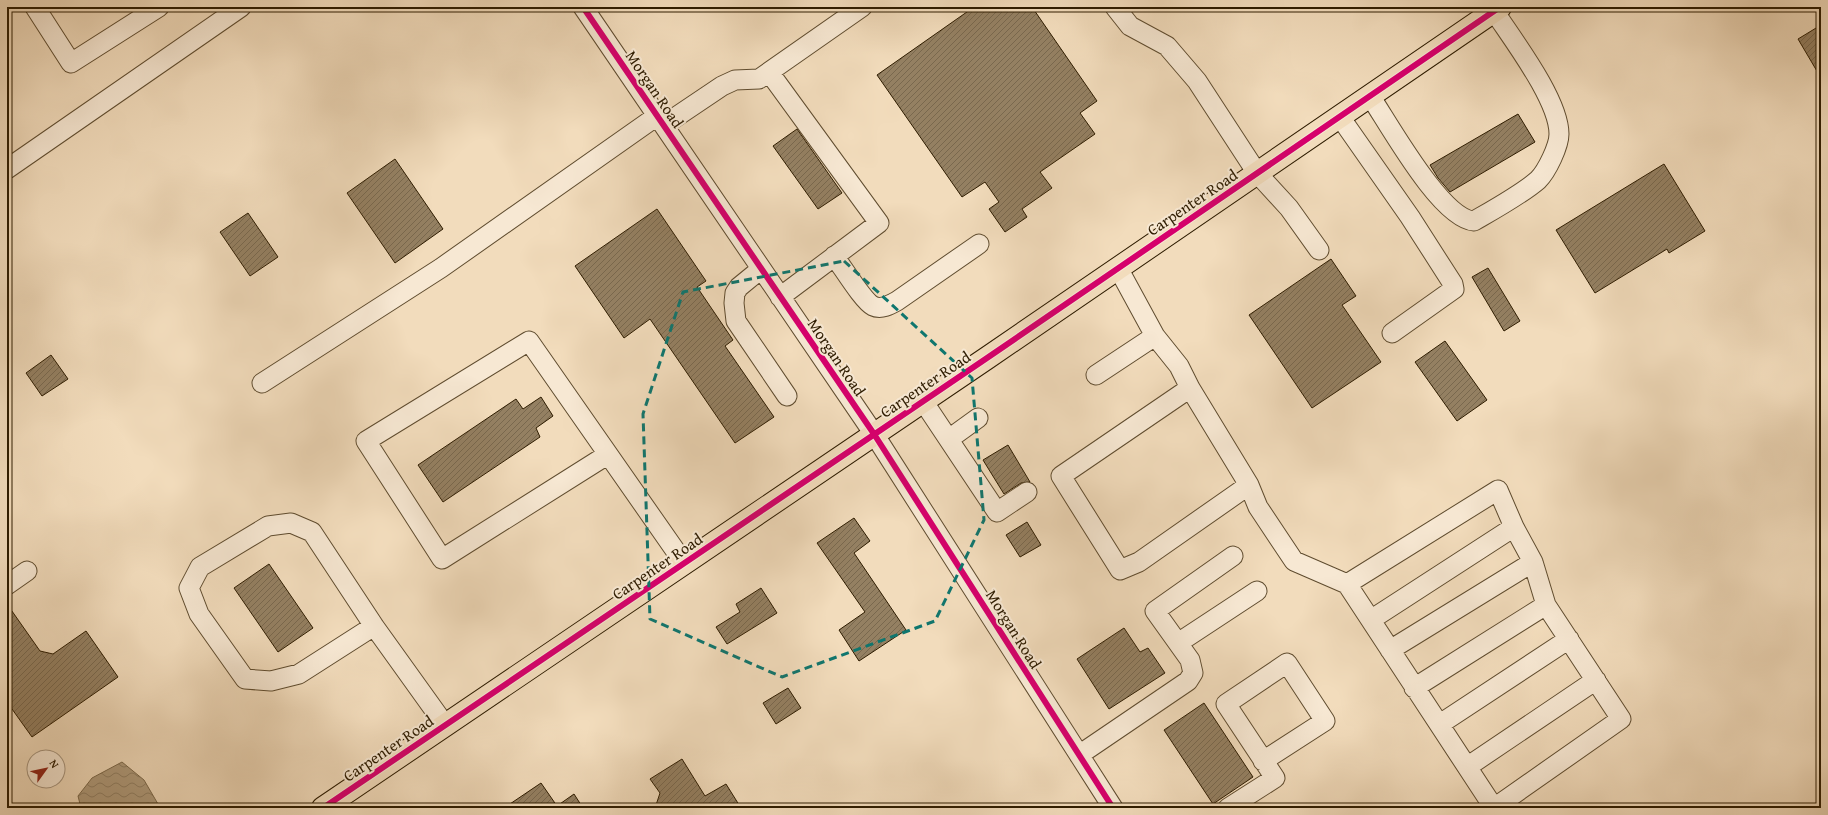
<svg xmlns="http://www.w3.org/2000/svg" width="1828" height="815" font-family="'Gentium Book Plus',serif">
<style>
.water{fill:url(#water-waves);stroke:#7b684a}
.building{fill:url(#building-hatch);stroke:#2e1c00}
.lines{fill:none;stroke-linecap:round;stroke-linejoin:round}
.minor-casing{stroke:#5f4c2f;stroke-width:21}
.major-casing{stroke:#2e1c00;stroke-width:24}
.minor{stroke:#f7e8d3;stroke-width:19}
.major{stroke:#f2dcbc;stroke-width:22}
.cycleway-casing{stroke:#f7e8d3;stroke-width:8}
.cycleway{stroke:#d6006c;stroke-width:6}
.marked{fill:none;stroke:#0f766e;stroke-width:3;stroke-dasharray:8 5;stroke-linejoin:round}
.labels{text-anchor:middle;stroke-width:4;stroke-linejoin:round;paint-order:stroke}
.street-label{font-size:16px;fill:#2e1c00;stroke:#f7e8d3}
</style>
<defs>
<pattern id="water-waves" width="16" height="10" patternUnits="userSpaceOnUse"><rect width="16" height="10" fill="#af9b7c"/><path d="M0 5q4-4 8 0t8 0" fill="none" stroke="#8f7e63"/></pattern>
<pattern id="building-hatch" width="6" height="6" patternUnits="userSpaceOnUse"><rect width="6" height="6" fill="#948062"/><path d="M-1 1l2-2M0 6l6-6M5 7l2-2" fill="none" stroke="#79684e"/></pattern>
</defs>
<rect width="100%" height="100%" fill="#f2dcbc"/>
<filter id="stains"><feTurbulence type="fractalNoise" baseFrequency=".005" numOctaves="4"/><feColorMatrix values="0 0 0 0 .2 0 0 0 0 .09 0 0 0 0 .02 0 0 0 .5 -.17"/></filter>
<radialGradient id="worn" r=".72"><stop offset=".6" stop-color="#630" stop-opacity="0"/><stop offset="1" stop-color="#630" stop-opacity=".3"/></radialGradient>
<path class="water" d="M122 762 144 780 158 804 155 808H81L78 796 92 778Z"/>
<path class="building" d="M974 7H1032L1097 101 1080 113 1095 134 1040 172 1052 188 1022 209 1027 217 1005 232 989 209 999 202 985 182 962 197 877 75Z
M1821 25V78L1798 39Z
M1518 114 1535 142 1450 192 1438 178 1430 165Z
M797 129 842 193 818 209 773 146Z
M395 159 443 229 395 263 347 193Z
M1664 164 1705 231 1669 253 1667 249 1595 293 1556 230Z
M657 209 706 281 697 287 733 340 725 346 774 417 735 443 650 319 624 338 575 266Z
M248 213 278 257 250 276 220 232Z
M1331 259 1356 296 1342 305 1381 362 1312 408 1249 315Z
M1488 268 1520 321 1504 331 1472 277Z
M1445 341 1487 400 1457 421 1415 362Z
M51 355 68 379 42 396 26 373Z
M541 397 553 416 536 428 540 437 443 502 418 465 516 399 523 409Z
M1008 445 1030 482 1021 483 1004 494 983 460Z
M854 518 870 541 854 553 906 630 859 661 839 630 865 612 817 543Z
M1027 522 1041 545 1020 557 1006 535Z
M269 564 313 628 278 652 234 588Z
M761 588 777 613 727 644 716 627 740 612 736 604Z
M7 604 40 651 53 654 86 631 118 677 32 737 7 702Z
M1124 628 1140 652 1148 648 1165 673 1109 709 1077 659Z
M788 688 801 708 776 724 763 703Z
M1204 703 1253 777 1213 804 1164 730Z
M682 759 705 796 726 784 741 808H655L660 793 650 779Z
M541 783 557 806 574 794 583 808H504Z"/>
<g class="lines">
<defs>
<path id="minor" d="M35 7 71 63 159 7
M583 7 874 434 1113 808
M1115 7 1130 26 1167 46 1197 81 1257 173 1289 208 1319 250
M769 72 879 223 780 297
M1370 96C1389 124 1441 219 1474 221 1493 210 1522 194 1538 180 1547 171 1559 146 1559 134 1559 100 1513 40 1494 11
M1340 117 1410 217 1453 284 1454 289 1392 333
M664 125 722 86 735 80 759 79 862 7
M7 169 241 7
M834 256C842 266 863 301 873 306 881 310 890 305 897 301L979 244
M1118 268 1155 336 1179 366 1190 388 1249 485 1258 507 1294 561 1347 584 1494 808 1621 719 1546 605 1533 562 1390 650
M761 269 739 287 735 293 734 303 736 321 787 396
M1096 375 1155 336
M262 383 441 268 657 116
M1190 388 1061 476 1120 570 1139 562 1249 485
M923 401 997 512 1027 492
M949 439 978 418
M607 455 442 559 366 441 529 341 684 563
M1347 584 1498 490 1514 527 1533 562
M7 585 27 571
M1372 619 1514 527
M374 626 299 674 271 681 245 679 199 614 189 588 200 567 268 526 291 523 312 532 374 626 445 725
M1178 643 1257 591
M1414 688 1546 605
M1440 724 1569 639
M1079 755 1188 681 1193 673 1190 660 1155 611 1233 556
M1467 767 1596 680
M1228 808 1275 778 1226 704 1287 663 1325 721 1263 761"/>
<path id="major" d="M323 808 987 358 1500 7"/>
</defs>
<use href="#minor" class="minor-casing"/>
<use href="#major" class="major-casing"/>
<use href="#minor" class="minor"/>
<use href="#major" class="major"/>
<defs>
<path id="cycleway" d="M583 7 874 434 1113 808
M323 808 987 358 1500 7"/>
</defs>
<use href="#cycleway" class="cycleway-casing"/>
<use href="#cycleway" class="cycleway"/>
</g>
<path class="marked" d="M844 261 972 378 984 520 935 621 782 677 650 619 643 414 683 292Z"/>
<g class="labels">
<g class="street-label">
<text transform="translate(655 89) rotate(56)" y="6">Morgan Road</text>
<text transform="translate(1192 202) rotate(-34)" y="6">Carpenter Road</text>
<text transform="translate(837 357) rotate(56)" y="6">Morgan Road</text>
<text transform="translate(925 384) rotate(-34)" y="6">Carpenter Road</text>
<text transform="translate(657 566) rotate(-34)" y="6">Carpenter Road</text>
<text transform="translate(1014 629) rotate(58)" y="6">Morgan Road</text>
<text transform="translate(388 748) rotate(-34)" y="6">Carpenter Road</text>
</g>
</g>
<rect width="1828" height="815" fill="none" stroke="#f2dcbc" stroke-width="24"/>
<rect x="8" y="8" width="1812" height="799" fill="none" stroke="#2e1c00" stroke-width="2"/>
<rect x="12" y="12" width="1804" height="791" fill="none" stroke="#2e1c00"/>
<g transform="translate(46 769) rotate(57)"><circle r="19" fill="#f7e8d3" stroke="#a7967f"/>
<path d="M0-3L7 15L0 10L-7 15Z" fill="#8f2418"/>
<text y="-6" font-size="11" font-weight="bold" text-anchor="middle" fill="#2e1c00">N</text>
</g>
<rect width="100%" height="100%" filter="url(#stains)"/>
<rect width="100%" height="100%" fill="url(#worn)"/>
</svg>
